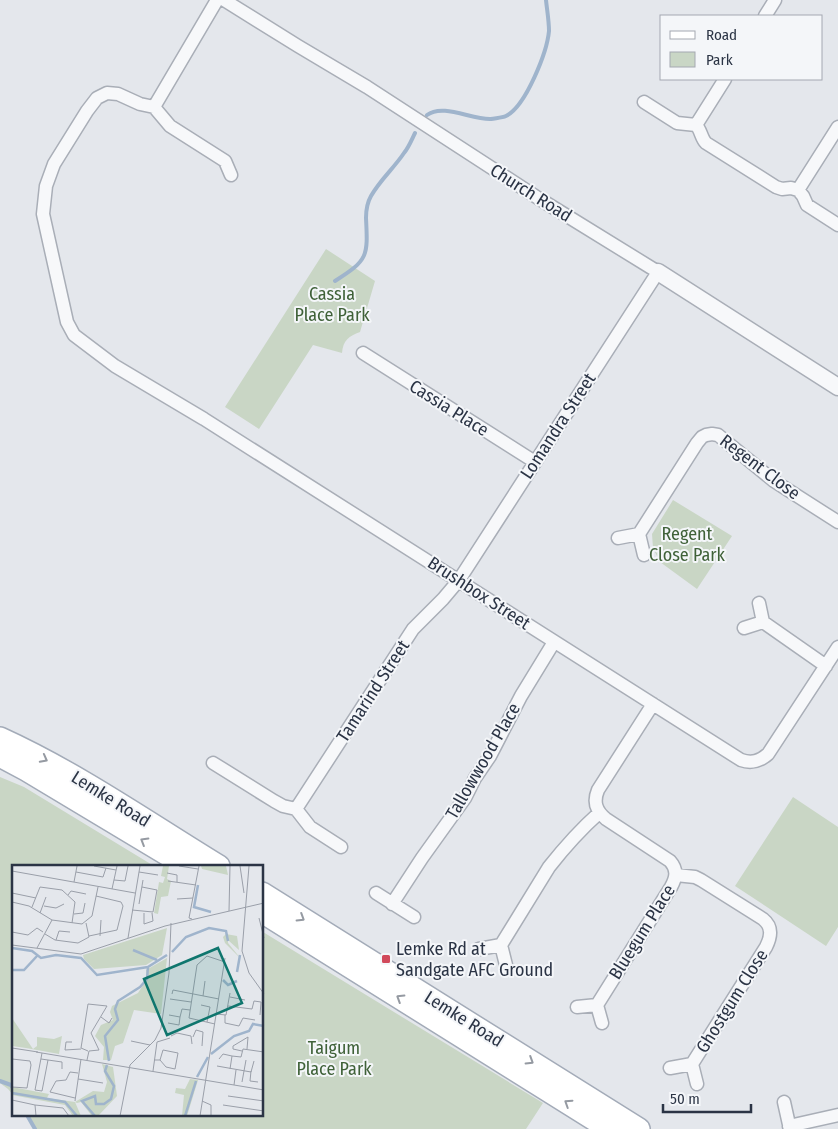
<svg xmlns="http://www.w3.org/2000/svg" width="838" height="1129" font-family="'Fira Sans Condensed',sans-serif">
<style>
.green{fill:#c9d6c5}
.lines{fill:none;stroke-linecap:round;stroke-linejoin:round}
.stream{stroke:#9fb4cc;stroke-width:4}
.minor-casing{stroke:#a9aeb7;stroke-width:15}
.tertiary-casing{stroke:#a9aeb7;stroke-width:19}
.primary-casing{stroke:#a3abb8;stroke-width:24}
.minor{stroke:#f7f8fa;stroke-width:12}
.tertiary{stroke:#f7f8fa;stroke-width:16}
.primary{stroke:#fff;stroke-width:21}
.oneway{stroke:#959aa2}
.poi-dot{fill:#d1495b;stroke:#f4f6f9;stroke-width:2}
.labels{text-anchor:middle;stroke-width:4;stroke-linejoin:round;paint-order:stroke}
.street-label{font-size:18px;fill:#2b3445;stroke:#f4f6f9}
.park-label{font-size:18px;fill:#3f6138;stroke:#f4f6f9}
.poi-label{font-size:18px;fill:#2b3445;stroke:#f4f6f9;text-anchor:start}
.inset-river{fill:none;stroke:#9fb4cc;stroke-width:2.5}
.inset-road{fill:none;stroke:#9a9fa9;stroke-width:1}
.view{fill:#0f766e;fill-opacity:0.15;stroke:#0f766e;stroke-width:2.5}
.inset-edge{fill:none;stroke:#2b3445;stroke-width:2.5}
</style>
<rect width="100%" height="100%" fill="#e4e7ec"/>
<path class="green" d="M326 249 375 281 360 332C349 336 343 340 342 353L313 345 259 429 225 407Z
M673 500 732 536 697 589 660 562 653 548 652 534Z
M0 777 24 787 154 866H14V1096L8 1089 0 1083Z
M793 797 838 827V927L826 946 735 886Z
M263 932 543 1103 526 1129H36L27 1115H262Z"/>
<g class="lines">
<path class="stream" d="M427 115C443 103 472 120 491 119 495 118 502 118 506 116 526 106 547 52 549 31 549 21 547 10 546 0
M335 281C368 260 368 257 366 218 366 211 367 203 371 196 380 180 394 168 404 153 409 147 412 139 415 133
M0 1081 11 1085 14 1090
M27 1115 35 1129"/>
<defs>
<path id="minor" d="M217 0 154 107 140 104 118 94 107 93 97 98 87 111 54 164 46 186 43 214 67 322 74 335 115 366 204 419 741 760C752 764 760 761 768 754L838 647
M224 0 298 46 367 87 538 198 658 272 459 580 443 599 413 629 296 809 310 827 341 847
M765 16 775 0
M644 102 677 123 696 125C701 130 701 138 706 143L776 187 782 189 791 188 798 190 803 196 807 205 838 225
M154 107 170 126 225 161 231 175
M696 125 725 79
M798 190 838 127
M363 353 535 462
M639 534 697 443 702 437 706 435 712 434 718 435 774 481 838 522
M618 538 639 534 644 555
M763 622 826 666
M744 628 763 622 759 603
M213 763 274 801 283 806 296 809
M676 875 695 877 701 880 763 919C773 927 771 937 766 947L692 1064
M376 893 414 917
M392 904 422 858 465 798 475 778 490 756 521 696 554 642
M501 945 549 867C564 848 581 829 599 813
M479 949 501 945 506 965
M597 1005 671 887C676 878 678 870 670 861L606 819C596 811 593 802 598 790L653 704
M577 1007 597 1005 602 1023
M670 1068 692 1064 697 1084
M784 1102 790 1129
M789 1126 838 1115"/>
<path id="tertiary" d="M658 272 838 387"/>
<path id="primary" d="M0 738C77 773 147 822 219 866
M0 756 26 770 186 866
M262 893 639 1129
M262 912 609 1129"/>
</defs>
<use href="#minor" class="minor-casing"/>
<use href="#tertiary" class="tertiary-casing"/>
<use href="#primary" class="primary-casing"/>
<use href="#minor" class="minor"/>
<use href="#tertiary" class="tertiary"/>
<use href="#primary" class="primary"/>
</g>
<defs><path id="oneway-chevron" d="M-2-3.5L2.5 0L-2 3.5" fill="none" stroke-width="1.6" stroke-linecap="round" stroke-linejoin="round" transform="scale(1.25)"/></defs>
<g class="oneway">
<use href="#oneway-chevron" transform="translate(44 759) rotate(28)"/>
<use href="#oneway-chevron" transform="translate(144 841) rotate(-149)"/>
<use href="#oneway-chevron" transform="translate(301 918) rotate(32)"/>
<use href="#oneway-chevron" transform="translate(400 998) rotate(-148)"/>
<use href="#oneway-chevron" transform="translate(530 1061) rotate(32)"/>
<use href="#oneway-chevron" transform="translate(568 1103) rotate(-147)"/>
</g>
<rect class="poi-dot" x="381" y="954" width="10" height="10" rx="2.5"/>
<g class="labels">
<g class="street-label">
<text transform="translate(531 193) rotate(32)" y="6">Church Road</text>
<text transform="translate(449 408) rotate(32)" y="6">Cassia Place</text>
<text transform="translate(558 426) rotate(-57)" y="6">Lomandra Street</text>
<text transform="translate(760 467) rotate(37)" y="6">Regent Close</text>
<text transform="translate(479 593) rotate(33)" y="6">Brushbox Street</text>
<text transform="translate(373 691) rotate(-57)" y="6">Tamarind Street</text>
<text transform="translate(483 761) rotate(-60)" y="6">Tallowwood Place</text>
<text transform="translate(111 799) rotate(32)" y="6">Lemke Road</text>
<text transform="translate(642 932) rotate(-58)" y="6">Bluegum Place</text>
<text transform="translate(732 1001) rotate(-58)" y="6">Ghostgum Close</text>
<text transform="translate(464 1019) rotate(32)" y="6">Lemke Road</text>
</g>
<g class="park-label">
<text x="332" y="300">Cassia<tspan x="332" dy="21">Place Park</tspan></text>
<text x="687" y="540">Regent<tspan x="687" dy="21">Close Park</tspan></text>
<text x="334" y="1054">Taigum<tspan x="334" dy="21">Place Park</tspan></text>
</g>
<g class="poi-label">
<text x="396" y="955">Lemke Rd at<tspan x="396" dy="21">Sandgate AFC Ground</tspan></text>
</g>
</g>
<g transform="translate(12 865)">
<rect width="251" height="251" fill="#e4e7ec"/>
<path d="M151 1H157L155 14 159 16 156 31 149 32 146 49 142 48 147 17 151 18 153 12 149 11ZM189 1H214L216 10 190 4ZM155 63 150 90 134 100 82 104 72 94 71 90ZM214 69 225 71 227 85 216 75V78L229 94 213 78 211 72ZM155 93 149 149 122 145 111 178 103 181 99 195H91L92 182 83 171 89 160 101 155 98 147 100 141 126 128 135 114 134 105ZM0 153 21 184 25 181V172L42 174 50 171 47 189 14 183 0 181ZM90 199 101 202 105 231 86 251H80L69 237 65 238 63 237 81 226 92 227 95 217ZM178 214 186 215 175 251H170L172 230 163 228 164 223 173 224ZM0 222 37 229 35 233 63 237 69 251H61L53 240 0 230Z" fill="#c9d6c5"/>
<path class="inset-river" d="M186 20 182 42 199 47M0 83 20 86 29 93 44 90 69 93 85 110 136 102M121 85 145 95M160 87 174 72 197 63 214 66 216 76M0 105H12L25 91M225 107 228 90M211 115 216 120 225 116M199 189 222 171 237 166 241 159 252 161M97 196 93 171 106 155 103 144 106 136 128 122 135 114 136 102 155 90M185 212 196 192M0 228 53 237 65 251M83 251 70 236 83 231 84 239H92L99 234 102 221 93 206 95 200M173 251 184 216"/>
<path class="inset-road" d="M82 1 104 5M167 1 186 4M228 1 232 28M237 1 230 86 237 108 252 129M0 6 123 28M64 7 91 12 94 3M127 7 146 10M155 8 165 10V17M102 15 113 16 116 1M156 16 184 20M62 17 65 1M100 24 105 1M0 28 24 33M56 30 59 26 74 29M165 34 181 33M0 37 17 41 40 55 70 59 80 51 86 22M127 39 131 15M32 41 44 43 52 39M20 42 28 22 50 25 63 37 60 58M120 45 141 47 145 25 130 22M217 46 218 1M28 48 34 32M132 48V59L141 56 140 48M62 49 71 48 73 38M247 53 252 73M180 54 177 53 187 1M0 67 16 70 25 63 31 67M33 69 43 75 66 78 77 72 74 58M77 71 105 65 111 41 109 37 84 31M88 71 89 55M116 73 128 1M44 75 47 66 58 67M0 80 69 89 153 61 252 38M25 83 40 55M160 129 161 125 207 134M191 131 193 116M218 132 233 135M158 134 179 137M189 140 198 142 195 157M216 141 240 144 242 136 249 137 248 150M204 149 214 150 218 128M157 150 168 152 170 144 178 145M213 150V158L227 161 231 153 243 155M89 152 97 158 100 153M156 158 167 160 168 152M203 159 177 153 185 100 195 91 213 97M159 171 165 168 179 171 180 179M181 172 184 165 191 167 190 181M119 176 138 180M60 177H54L53 185 69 184M0 183 26 187M230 186 221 184V181L236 172 235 184M24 187 252 225M30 188 23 225 30 226 36 195M229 192 231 184 252 187M0 194 18 196 19 200 15 223 0 222M29 194 50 197V204M207 194 211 189 220 191M75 195 77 186 87 185 79 168 95 141 76 139 69 183 76 186M142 195H148L151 185 166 188 163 204 154 202 148 195M205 201 239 207 242 196M218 204 220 191 229 192M141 206 145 177 158 173M239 206 238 216 246 217M66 214 91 218M230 217 234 195M222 220 224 205M216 231 252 236M63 233 38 227 44 216 54 215 58 207 66 208M0 235 23 240 24 251M63 236 69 194M190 236 199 240V251M23 240 51 243 57 251M211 240 252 246M108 251 118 200 143 175 149 163 157 108 159 58M188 251 213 93"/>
<path class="view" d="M206 83 230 138 155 170 132 114Z"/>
<rect width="251" height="251" class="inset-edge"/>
</g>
<rect x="660" y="15" width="162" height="65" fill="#f4f6f9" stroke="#a4a8b1"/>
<rect x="670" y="31" width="25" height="8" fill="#ffffff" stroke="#a4a8b1"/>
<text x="706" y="40" font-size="15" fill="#2b3445">Road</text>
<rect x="670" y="52" width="25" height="15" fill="#c9d6c5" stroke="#a4a8b1"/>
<text x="706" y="65" font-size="15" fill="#2b3445">Park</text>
<path d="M663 1104v8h88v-8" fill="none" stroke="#2b3445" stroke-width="2.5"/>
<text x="670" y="1104" font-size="15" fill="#2b3445" stroke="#f4f6f9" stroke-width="4" paint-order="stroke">50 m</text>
</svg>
